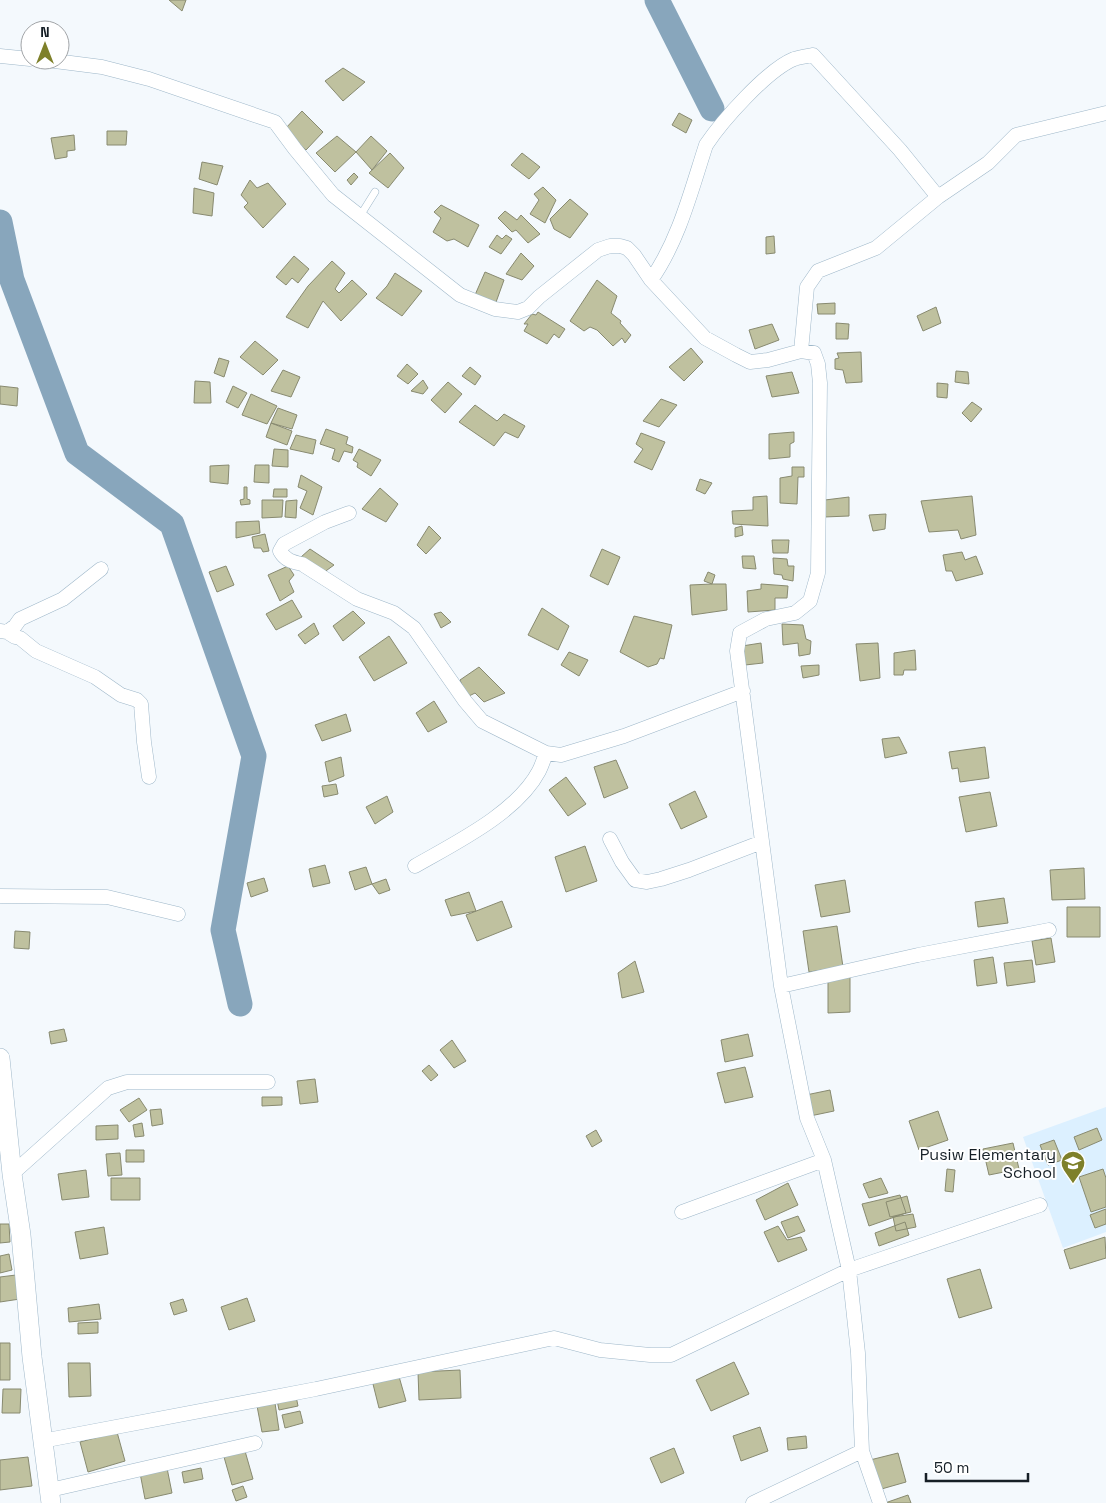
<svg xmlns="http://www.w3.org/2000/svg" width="1106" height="1503" font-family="'Space Grotesk',sans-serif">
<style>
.built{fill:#dcf0ff}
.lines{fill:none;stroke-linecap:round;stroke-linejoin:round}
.river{stroke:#88a6bc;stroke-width:25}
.building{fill:#bfc19f;stroke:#888a70}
.lane-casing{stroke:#9eb7c9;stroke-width:8}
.street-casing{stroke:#9eb7c9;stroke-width:15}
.secondary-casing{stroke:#9eb7c9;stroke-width:20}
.lane{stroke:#fff;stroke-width:7}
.street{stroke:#fff;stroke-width:14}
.secondary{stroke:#fff;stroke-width:19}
.labels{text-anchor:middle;stroke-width:4;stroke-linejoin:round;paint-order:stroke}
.poi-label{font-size:16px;fill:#161f26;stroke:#fff;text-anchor:end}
</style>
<rect width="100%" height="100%" fill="#f4f9fd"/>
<path class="built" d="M1106 1107V1232L1063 1248 1023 1137Z"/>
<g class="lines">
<path class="river" d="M657 0 712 109
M0 222 12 280 77 453 172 524 254 756 223 930 240 1004"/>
</g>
<path class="building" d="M169 0H186L182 11Z
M343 68 365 82 343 101 325 81Z
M302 111 323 132 306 150 283 131Z
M679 113 692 120 686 133 672 125Z
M107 131H127L126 145H107Z
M74 135 75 150 67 151V157L55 159 51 138Z
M337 136 356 152 335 172 316 153Z
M371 136 387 151 372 170 356 152Z
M390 153 404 168 388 188 369 173Z
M522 153 540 167 529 179 511 165Z
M202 162 223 166 217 185 199 179Z
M354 173 358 177 351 185 347 180Z
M250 180 257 188 268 183 286 204 263 228 244 207 248 203 241 195Z
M543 187 556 200 545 223 530 214 539 200 534 194Z
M194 188 214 193 212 216 193 213Z
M570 199 588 214 570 238 554 229 550 219Z
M441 205 479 225 468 247 454 239 447 241 433 232 441 218 434 212Z
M505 211 517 220 521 215 540 234 528 243 516 230 512 232 498 218Z
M497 235 502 239 506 235 512 239 501 254 489 247Z
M774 236 775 253 766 254V237Z
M521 253 534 266 522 280 506 274Z
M294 256 309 269 298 283 292 278 286 285 276 277Z
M332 261 345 273 335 289 339 293 352 280 367 294 341 321 323 301 308 328 286 317 308 286Z
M485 272 504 280 495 305 475 295Z
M395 273 422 291 402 316 376 298 387 286Z
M597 280 617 296 611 313 621 321 620 323 631 335 625 343 622 338 613 346 597 330 590 327 584 331 570 321Z
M835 303V314H818L817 304Z
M936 307 941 323 923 331 917 316Z
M538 312 565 329 559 338 554 334 547 344 524 331 528 324H524L532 314 536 315Z
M836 323 849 324 848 339H836Z
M772 324 779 340 755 349 749 330Z
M255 341 278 360 263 375 240 357Z
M691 348 703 362 684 381 669 367Z
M861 352 862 382 846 383 843 370 835 369V359L839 358 837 353Z
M219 358 229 361 224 377 214 373Z
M407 364 418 374 408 384 397 376Z
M470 367 481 376 475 385 462 376Z
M283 370 300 377 291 397 271 391Z
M956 371 968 372 969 384 955 382Z
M792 372 799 393 772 397 766 376Z
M423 380 428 388 423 394 411 391Z
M195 381 210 382 211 403H194Z
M448 382 462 394 445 413 431 400Z
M937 383 948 384 947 398 937 397Z
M0 386 18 388 17 406 0 404Z
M233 386 247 393 238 408 226 402Z
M251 394 277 406 267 424 242 415Z
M661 399 677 405 659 427 643 421Z
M972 402 982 409 971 422 962 413Z
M475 405 497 421 504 414 525 426 518 438 505 432 494 446 459 422Z
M278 408 297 415 292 429 271 423Z
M271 423 292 431 287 445 266 437Z
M326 429 348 437 346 444 353 447 352 453 344 451 339 462 332 459 335 449 320 444Z
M794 432V442L790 444V457L769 459V434Z
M641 433 665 442 652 470 634 462 643 449 636 444Z
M296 435 316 440 313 454 290 449Z
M274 449 288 450V467L272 466Z
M359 449 381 460 371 476 357 467 358 463 353 460Z
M229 465 228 484 210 482V466Z
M255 465H269V483L254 482Z
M792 467H804V477H798L797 504 780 503V478L792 476Z
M301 475 322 487 313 515 300 508 307 491 298 487Z
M700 479 712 483 705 494 696 490Z
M244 487H247V499L250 500V504L241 505 240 500 244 499Z
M380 488 398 504 386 522 362 509Z
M274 489H287V497H273Z
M767 496 768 526 733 524 732 511 753 510V497Z
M972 496 976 535 961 539 958 530 929 532 921 501Z
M849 497V516L824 517 825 500Z
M262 500H283L282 517 262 518Z
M297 500 296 518 285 517 286 501Z
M886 514 885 529 873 531 869 515Z
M259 521 260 533 236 538V522Z
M429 526 441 538 426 554 417 545Z
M742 526 743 535 735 537V528Z
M265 534 269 551 263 552 261 548H254L252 537Z
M772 540H789L788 553H773Z
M310 549 334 565 323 573 301 557Z
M602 549 620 557 608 585 590 576Z
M962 552 965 560 976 556 983 574 956 581 952 571H946L943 555Z
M742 556H754L756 569 743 568Z
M773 558 787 559 788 566H794L793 581 783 579 782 575 774 574Z
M226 566 234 585 217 592 209 572Z
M288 566 294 575 289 581 294 592 280 601 268 575Z
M708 572 715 575 712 584 704 581Z
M712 584H726L727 610 692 615 690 585Z
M761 584 788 586 787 598H775V610L748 612 747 591 761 589Z
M292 600 302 617 276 630 266 614Z
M542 608 569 626 558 650 528 635Z
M353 611 365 623 343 641 333 626Z
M441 612 451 622 441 628 434 614Z
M634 616 672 625 664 659 660 658 657 664 648 667 620 652Z
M314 623 319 634 305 644 298 635Z
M782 624 803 625 806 639 811 641 810 654 799 656 798 643 783 645Z
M389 636 407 663 374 681 359 657Z
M761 643 763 663 745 665 742 646Z
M878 643 880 678 860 681 856 644Z
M915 650 916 670H904L903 675H894V653Z
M569 652 588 660 579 676 561 665Z
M819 665V675L803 678 801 666Z
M479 667 505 693 484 702 475 693 467 697 460 680Z
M434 701 447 722 428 732 416 713Z
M346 714 351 731 322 741 315 725Z
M899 737 907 753 885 758 882 739Z
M985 747 989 778 960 782 958 768 952 769 949 752Z
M341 757 344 776 329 782 325 762Z
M616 760 628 788 604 798 594 767Z
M566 777 586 804 568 816 549 790Z
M336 784 338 794 324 797 322 786Z
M695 791 707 817 681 829 669 804Z
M990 792 997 826 966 832 959 797Z
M387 796 393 812 375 824 366 807Z
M585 846 597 881 566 892 555 857Z
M325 865 330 883 313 887 309 869Z
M366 867 372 884 355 890 349 872Z
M1084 868 1085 899 1052 900 1050 870Z
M264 878 268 891 251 897 247 883Z
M386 879 390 890 379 894 372 884Z
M845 880 850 912 821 917 815 885Z
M469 892 476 911 451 916 445 900Z
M1004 898 1008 923 978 927 975 902Z
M502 901 512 927 477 941 466 915Z
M1067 907H1100V937H1067Z
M837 926 843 967 809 972 803 931Z
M15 931 30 932 29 949 14 948Z
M1051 938 1055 962 1036 965 1032 941Z
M993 957 997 983 977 986 974 960Z
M1032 960 1035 982 1007 986 1004 963Z
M635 961 644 992 622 998 618 973Z
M828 977H850V1012L828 1013Z
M64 1029 67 1041 51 1044 49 1032Z
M748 1034 753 1056 725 1062 721 1040Z
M452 1040 466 1061 454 1068 440 1050Z
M429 1065 438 1075 431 1081 422 1071Z
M745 1067 753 1097 725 1103 717 1073Z
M315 1079 318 1102 300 1104 297 1081Z
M830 1090 834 1111 810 1116 806 1095Z
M262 1097H282V1105L262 1106Z
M139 1098 147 1110 129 1122 120 1110Z
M161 1109 163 1124 152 1126 150 1110Z
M938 1111 948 1140 919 1150 909 1121Z
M142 1123 144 1136 135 1137 133 1125Z
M118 1125V1139L96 1140V1126Z
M1097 1128 1102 1140 1079 1150 1074 1137Z
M596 1130 602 1141 592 1147 586 1136Z
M1054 1140 1062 1160 1048 1165 1040 1145Z
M1013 1143 1019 1169 989 1175 983 1149Z
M126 1150H144V1162H126Z
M120 1153 122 1175 108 1176 106 1154Z
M947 1169 955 1170 953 1192 945 1191Z
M1103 1169 1106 1178V1207L1091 1212 1079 1177Z
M86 1170 89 1197 62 1200 58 1174Z
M111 1178H140V1200H111Z
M881 1178 888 1193 869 1198 863 1184Z
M788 1183 798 1205 765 1220 756 1200Z
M900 1195 906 1213 869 1226 862 1204Z
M907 1196 911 1212 890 1217 886 1202Z
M1106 1209V1224L1095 1228 1090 1215Z
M913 1214 916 1227 896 1231 893 1217Z
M798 1216 805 1231 788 1238 781 1222Z
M905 1222 909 1235 879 1246 875 1233Z
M0 1224H9L10 1242 0 1243Z
M778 1226 787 1240 801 1237 807 1250 778 1262 764 1232Z
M104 1227 108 1254 80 1259 75 1232Z
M1105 1237 1106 1258 1070 1269 1064 1250Z
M9 1254 12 1270 0 1273V1256Z
M980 1269 992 1308 959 1318 947 1279Z
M16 1275 20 1299 0 1302V1277Z
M247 1298 255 1321 229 1330 221 1307Z
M183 1299 187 1311 174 1315 170 1303Z
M99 1304 101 1319 69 1322 68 1308Z
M98 1322V1333L78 1334V1323Z
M0 1343H10V1380H0Z
M734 1362 749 1394 711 1411 696 1380Z
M68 1363H90L91 1396 69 1397Z
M460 1370 461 1398 419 1400 418 1372Z
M398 1373 406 1401 379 1408 372 1380Z
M3 1389H21L20 1413H2Z
M296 1396 298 1406 279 1410 277 1400Z
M275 1403 279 1430 262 1432 257 1406Z
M300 1411 303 1423 285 1428 282 1415Z
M760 1427 768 1451 741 1461 733 1436Z
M117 1432 125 1461 88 1472 80 1442Z
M806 1436 807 1448 788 1450 787 1438Z
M674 1448 684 1473 661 1483 650 1458Z
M245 1451 253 1479 232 1485 224 1457Z
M898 1453 906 1482 878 1490 870 1460Z
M28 1457 32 1486 0 1490V1460Z
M167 1468 172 1493 145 1499 140 1473Z
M201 1468 203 1479 184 1483 182 1472Z
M243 1486 247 1497 236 1501 232 1490Z
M908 1495 911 1503H885Z"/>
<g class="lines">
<defs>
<path id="lane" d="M360 216 375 192"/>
<path id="street" d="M0 56 30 59
M47 60 102 67 149 79 275 122 295 149 333 195 460 295 495 309 518 312 528 308 539 297 598 250 610 246H620L627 248 634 255 651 280 705 338 736 355 750 362 768 360 801 351 814 353 818 364 820 383 818 573 810 601 795 613 766 619 740 633 737 651 781 986 807 1118 824 1160 849 1270 858 1353 862 1451 880 1503
M651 280C679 240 691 191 706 145 722 121 767 70 794 59 800 57 807 56 813 55L900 150 938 197 988 163 1016 135 1106 113
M801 351 807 287 818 271 876 248 938 197
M349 513 325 522 284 544 280 551C285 560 292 562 302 564L357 599 394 613 414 628 465 701 482 721 546 753 561 755 624 736 743 691
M0 631 7 632 15 626 20 619 63 599 101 569
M7 632 15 637 20 638 36 651 95 677 121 695 137 700 141 704 144 742 149 777
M610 839 622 862 635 880 647 882 661 879 689 870 762 842
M415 866C455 843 517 813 539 771 542 765 544 759 546 753
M0 896 107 897 178 914
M781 986 918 955 1049 930
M12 1174 108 1088 127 1082H268
M682 1212 824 1160
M42 1441 316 1389 554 1338 600 1350 650 1355H671L849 1270 1040 1205
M50 1490 255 1443
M753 1503 862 1451"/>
<path id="secondary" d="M0 1058 12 1174 21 1235 32 1357 51 1503"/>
</defs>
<use href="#lane" class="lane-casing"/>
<use href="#street" class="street-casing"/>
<use href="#secondary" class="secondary-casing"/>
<use href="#lane" class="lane"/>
<use href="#street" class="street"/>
<use href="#secondary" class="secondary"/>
</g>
<defs>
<symbol id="school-pin" viewBox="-11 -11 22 30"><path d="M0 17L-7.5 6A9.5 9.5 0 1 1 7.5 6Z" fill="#7e802a" stroke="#fff"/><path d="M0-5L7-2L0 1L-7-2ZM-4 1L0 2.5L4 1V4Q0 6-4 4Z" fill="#fff"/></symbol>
</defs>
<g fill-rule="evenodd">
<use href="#school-pin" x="1059" y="1149" width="28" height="38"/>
</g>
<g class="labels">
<g class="poi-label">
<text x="1056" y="1160">Pusiw Elementary<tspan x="1056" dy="18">School</tspan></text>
</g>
</g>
<g transform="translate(45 45)"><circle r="24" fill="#ffffff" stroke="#a2a5a8"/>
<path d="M0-4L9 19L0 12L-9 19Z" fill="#7e802a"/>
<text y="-8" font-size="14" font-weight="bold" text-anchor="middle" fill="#161f26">N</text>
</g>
<path d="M926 1473v8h102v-8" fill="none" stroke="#161f26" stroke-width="2.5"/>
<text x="934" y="1473" font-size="15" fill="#161f26" stroke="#ffffff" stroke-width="4" paint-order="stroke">50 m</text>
</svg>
